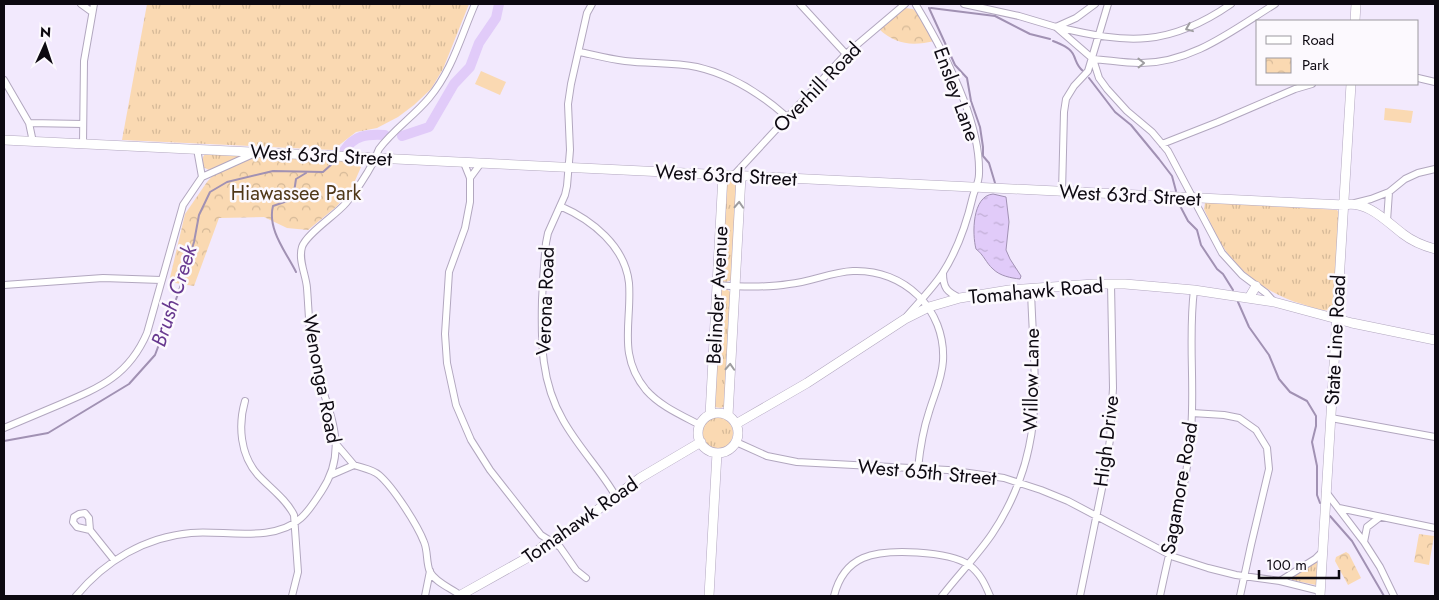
<svg xmlns="http://www.w3.org/2000/svg" width="1439" height="600" font-family="Jost,sans-serif">
<style>
.grass{fill:url(#grass-tufts)}
.park{fill:url(#park-crowns)}
.garden{fill:#fad9b2}
.water{fill:url(#water-ripples);stroke:#a191b3}
.lines{fill:none;stroke-linecap:round;stroke-linejoin:round}
.stream{stroke:#a191b3;stroke-width:2}
.river{stroke:#e1cbf9;stroke-width:10}
.street-casing{stroke:#b2a7bf;stroke-width:8}
.secondary-casing{stroke:#b2a7bf;stroke-width:10}
.street{stroke:#fff;stroke-width:6}
.secondary{stroke:#fff;stroke-width:9}
.oneway{stroke:#9e9da0}
.labels{text-anchor:middle;stroke-width:5;stroke-linejoin:round;paint-order:stroke}
.street-label{font-size:20px;fill:#0d0911;stroke:#fcf9fe}
.park-label{font-size:20px;fill:#4f3818;stroke:#fcf9fe}
.water-label{font-size:21px;font-style:italic;fill:#67388f;stroke:#fcf9fe}
</style>
<defs>
<pattern id="grass-tufts" width="24" height="20" patternUnits="userSpaceOnUse" patternTransform="scale(1.25)"><rect width="24" height="20" fill="#fad9b2"/><path d="M3 7l-1-3M5 7V3M7 7l1-3M15 17l-1-3M17 17v-4M19 17l1-3" fill="none" stroke="#d5b998"/></pattern>
<pattern id="park-crowns" width="20" height="18" patternUnits="userSpaceOnUse" patternTransform="scale(1.25)"><rect width="20" height="18" fill="#fad9b2"/><path d="M2 6a3 3 0 1 1 6 0M12 15a3 3 0 1 1 6 0" fill="none" stroke="#d5b998"/></pattern>
<pattern id="water-ripples" width="26" height="14" patternUnits="userSpaceOnUse" patternTransform="scale(1.25)"><rect width="26" height="14" fill="#e1cbf9"/><path d="M2 4q2-2 4 0t4 0M15 11q2-2 4 0t4 0" fill="none" stroke="#c0add4"/></pattern>
</defs>
<rect width="100%" height="100%" fill="#f2e9fd"/>
<path class="grass" d="M147 4H469L443 69 431 89 414 105 398 117 377 128 356 132 333 150 122 140Z
M205 154 238 155 239 157 237 159 209 170 203 167V157Z
M731 180 734 182 737 186 731 280 726 282 720 281 727 182Z
M1208 202 1337 210 1339 213 1334 305 1332 310C1323 312 1311 307 1302 304 1268 294 1237 272 1219 240 1213 230 1209 219 1204 209L1205 203Z
M727 289 731 293 725 406 721 408 714 407 720 290Z
M701 433a16 16 0 1 1 32 0a16 16 0 1 1-32 0Z
M1316 562H1318V583L1316 585 1292 580V578Z"/>
<path class="park" d="M905 8 913 9 917 13 935 41C912 46 896 45 879 29Z
M251 157 356 161 361 167 351 190 336 207 308 230 287 228 264 217 219 218 194 286 169 282 185 214 207 182 215 173Z
M1419 534 1434 536 1429 565 1414 562Z
M1346 552 1349 554 1361 578 1348 585 1335 561 1336 557Z"/>
<path class="garden" d="M481 71 506 82 500 95 475 84Z
M1385 108 1413 111 1411 123 1384 120Z"/>
<path class="water" d="M993 194 1006 197 1009 222 1006 250 1010 259 1021 276 1020 279C1011 278 1000 276 993 269 986 263 984 255 976 249 972 234 972 196 993 194Z"/>
<g class="lines">
<path class="stream" d="M929 8 955 65 967 78 971 101 980 127 983 147V156L989 163 995 183
M931 8 995 16 1030 34 1050 39
M1053 41C1061 44 1071 48 1074 56 1077 63 1077 66 1083 71
M1089 78 1115 112 1131 125 1159 159 1172 176 1176 191
M1178 202 1188 221 1197 230 1201 245 1217 269 1223 274 1233 290
M296 272C286 252 267 229 273 206L293 199 296 179 306 173
M1238 302 1249 327 1269 355 1279 379 1290 392 1307 401 1316 416V426L1312 442 1317 466V495L1320 503
M4 441 48 433 129 384 155 355 178 294 194 242 199 215 210 192 227 182 273 171 323 172 333 163
M1330 516 1352 541 1384 596"/>
<path class="river" d="M402 136 429 127 454 84 470 67 479 43 496 18 499 4
M344 151C354 135 367 134 385 135"/>
<defs>
<path id="street" d="M81 4 92 12
M592 4 587 13 571 84 568 104 570 150 567 186 565 195 548 233 546 243C544 262 543 281 542 300 541 343 541 382 563 420 578 447 600 469 615 495
M800 4 846 54
M964 4 1019 16 1056 27 1093 59 1099 78 1107 89 1127 111 1152 132 1168 151 1222 253 1242 275 1266 293 1274 302
M1056 27 1076 18 1095 4
M1057 27C1128 44 1169 47 1231 4
M580 52C594 55 609 59 625 61 649 64 673 62 697 67 732 75 761 94 787 117
M1093 59C1108 60 1124 63 1139 63 1191 64 1233 30 1275 4
M1418 78 1435 82
M4 80 29 123 33 142
M29 123 83 124
M83 144 84 61 94 4
M1162 144 1218 122 1295 89 1312 84
M197 149 202 177
M464 163 470 178V202L465 228 449 272 445 334 447 363 456 405 471 440 490 470 541 535 560 547 576 570 586 578
M733 176 846 54 905 4
M470 178 481 163
M1062 192 1064 112 1066 99 1074 86 1088 71 1108 4
M1355 203 1371 199 1389 192 1405 179 1418 173 1435 169
M560 206C592 220 625 246 629 283 632 322 617 355 646 390 660 406 681 415 700 425
M1387 221 1389 192
M943 273C943 288 947 292 960 298
M4 285 103 278 161 280
M717 285C742 287 765 288 789 284 811 282 831 272 853 271 904 269 946 309 943 361 942 379 934 395 929 412 923 430 920 449 918 468
M906 317C918 303 932 289 942 274 957 251 967 222 973 196 975 189 979 182 979 174 981 121 943 50 916 5
M245 401C238 425 240 455 258 475 270 488 286 499 294 515L298 572 292 596
M1192 413 1224 415 1239 418 1256 430 1267 448 1269 469 1251 545 1240 596
M1331 418 1435 437
M4 428C23 420 42 412 61 404 101 387 129 375 147 333L183 205 202 177 253 154
M736 442 767 456 797 462 948 470 1004 478 1041 490 1068 501 1174 557 1208 568 1236 575 1280 581 1320 591
M337 445 354 465
M331 475 354 465C362 468 372 469 379 475 393 487 417 524 424 542 428 551 426 563 430 572 436 583 451 588 460 595V596
M1326 492 1364 542
M1339 508 1435 528
M1380 517 1367 527 1364 542 1380 567 1394 596
M90 530 77 527 73 522 74 517 79 514 85 513 89 518 90 530 114 560
M1280 581 1315 559 1323 551
M76 596C105 561 145 537 191 533 224 530 274 543 301 518 309 511 315 501 321 492 352 446 326 410 315 363 309 338 309 313 307 288 306 275 298 260 302 247 306 234 336 215 346 203 356 191 367 174 374 161 376 157 377 153 379 149 393 130 414 116 429 98 452 71 461 36 475 4
M425 596 430 571
M834 596C838 580 847 565 863 558 886 548 949 551 969 565 980 573 985 584 990 596
M942 596C958 575 977 556 992 534 1009 509 1023 477 1029 447 1040 397 1032 340 1031 288
M1080 596 1106 469 1110 439 1113 388 1111 284
M1160 596C1171 542 1187 487 1191 431 1195 384 1188 337 1194 290"/>
<path id="secondary" d="M1355 21 1356 4
M4 140 1344 205C1367 200 1386 221 1403 234 1412 241 1424 246 1435 249
M1249 298 1256 286
M698 433a20 20 0 1 1 40 0a20 20 0 1 1-40 0Z
M710 415 723 175
M728 416 741 176
M736 424 807 383 905 319 929 307 960 298 1009 290 1094 284H1125L1194 290 1274 302 1352 323 1435 340
M459 596 534 554 543 546 564 535 640 478 701 442
M709 596 717 453
M1320 596 1351 84"/>
</defs>
<use href="#street" class="street-casing"/>
<use href="#secondary" class="secondary-casing"/>
<use href="#street" class="street"/>
<use href="#secondary" class="secondary"/>
</g>
<defs><path id="oneway-chevron" d="M-2-3.5L2.5 0L-2 3.5" fill="none" stroke-width="1.6" stroke-linecap="round" stroke-linejoin="round" transform="scale(1.25)"/></defs>
<g class="oneway">
<use href="#oneway-chevron" transform="translate(1189 28) rotate(158)"/>
<use href="#oneway-chevron" transform="translate(1141 63) rotate(-1)"/>
<use href="#oneway-chevron" transform="translate(739 205) rotate(-87)"/>
<use href="#oneway-chevron" transform="translate(730 367) rotate(-87)"/>
</g>
<g class="labels">
<g class="street-label">
<text transform="translate(817 87) rotate(-46)" y="7">Overhill Road</text>
<text transform="translate(957 94) rotate(70)" y="7">Ensley Lane</text>
<text transform="translate(321 155) rotate(3)" y="7">West 63rd Street</text>
<text transform="translate(726 175) rotate(3)" y="7">West 63rd Street</text>
<text transform="translate(1130 195) rotate(3)" y="7">West 63rd Street</text>
<text transform="translate(1036 291) rotate(-5)" y="7">Tomahawk Road</text>
<text transform="translate(717 295) rotate(-87)" y="7">Belinder Avenue</text>
<text transform="translate(545 301) rotate(-88)" y="7">Verona Road</text>
<text transform="translate(1335 340) rotate(-87)" y="7">State Line Road</text>
<text transform="translate(322 379) rotate(79)" y="7">Wenonga Road</text>
<text transform="translate(1031 380) rotate(-89)" y="7">Willow Lane</text>
<text transform="translate(1106 441) rotate(-83)" y="7">High Drive</text>
<text transform="translate(927 472) rotate(5)" y="7">West 65th Street</text>
<text transform="translate(1179 488) rotate(-80)" y="7">Sagamore Road</text>
<text transform="translate(580 520) rotate(-35)" y="7">Tomahawk Road</text>
</g>
<g class="park-label">
<text x="296" y="200">Hiawassee Park</text>
</g>
<g class="water-label">
<text transform="translate(174 296) rotate(-72)" y="7">Brush Creek</text>
</g>
</g>
<rect width="1439" height="600" fill="none" stroke="#0d0911" stroke-width="10"/>
<rect x="1256" y="20" width="162" height="65" fill="#fcf9fe" stroke="#9c999f"/>
<rect x="1266" y="36" width="25" height="8" fill="#ffffff" stroke="#9c999f"/>
<text x="1302" y="45" font-size="15" fill="#0d0911">Road</text>
<rect x="1266" y="58" width="25" height="15" fill="url(#park-crowns)" stroke="#9c999f"/>
<text x="1302" y="70" font-size="15" fill="#0d0911">Park</text>
<g transform="translate(45 45) rotate(3)" stroke="#fcf9fe" stroke-width="4" paint-order="stroke">
<path d="M0-4L9 19L0 12L-9 19Z" fill="#0d0911"/>
<text y="-8" font-size="14" font-weight="bold" text-anchor="middle" fill="#0d0911">N</text>
</g>
<path d="M1259 570v8h80v-8" fill="none" stroke="#0d0911" stroke-width="2.5"/>
<text x="1266" y="570" font-size="15" fill="#0d0911" stroke="#fcf9fe" stroke-width="4" paint-order="stroke">100 m</text>
</svg>
